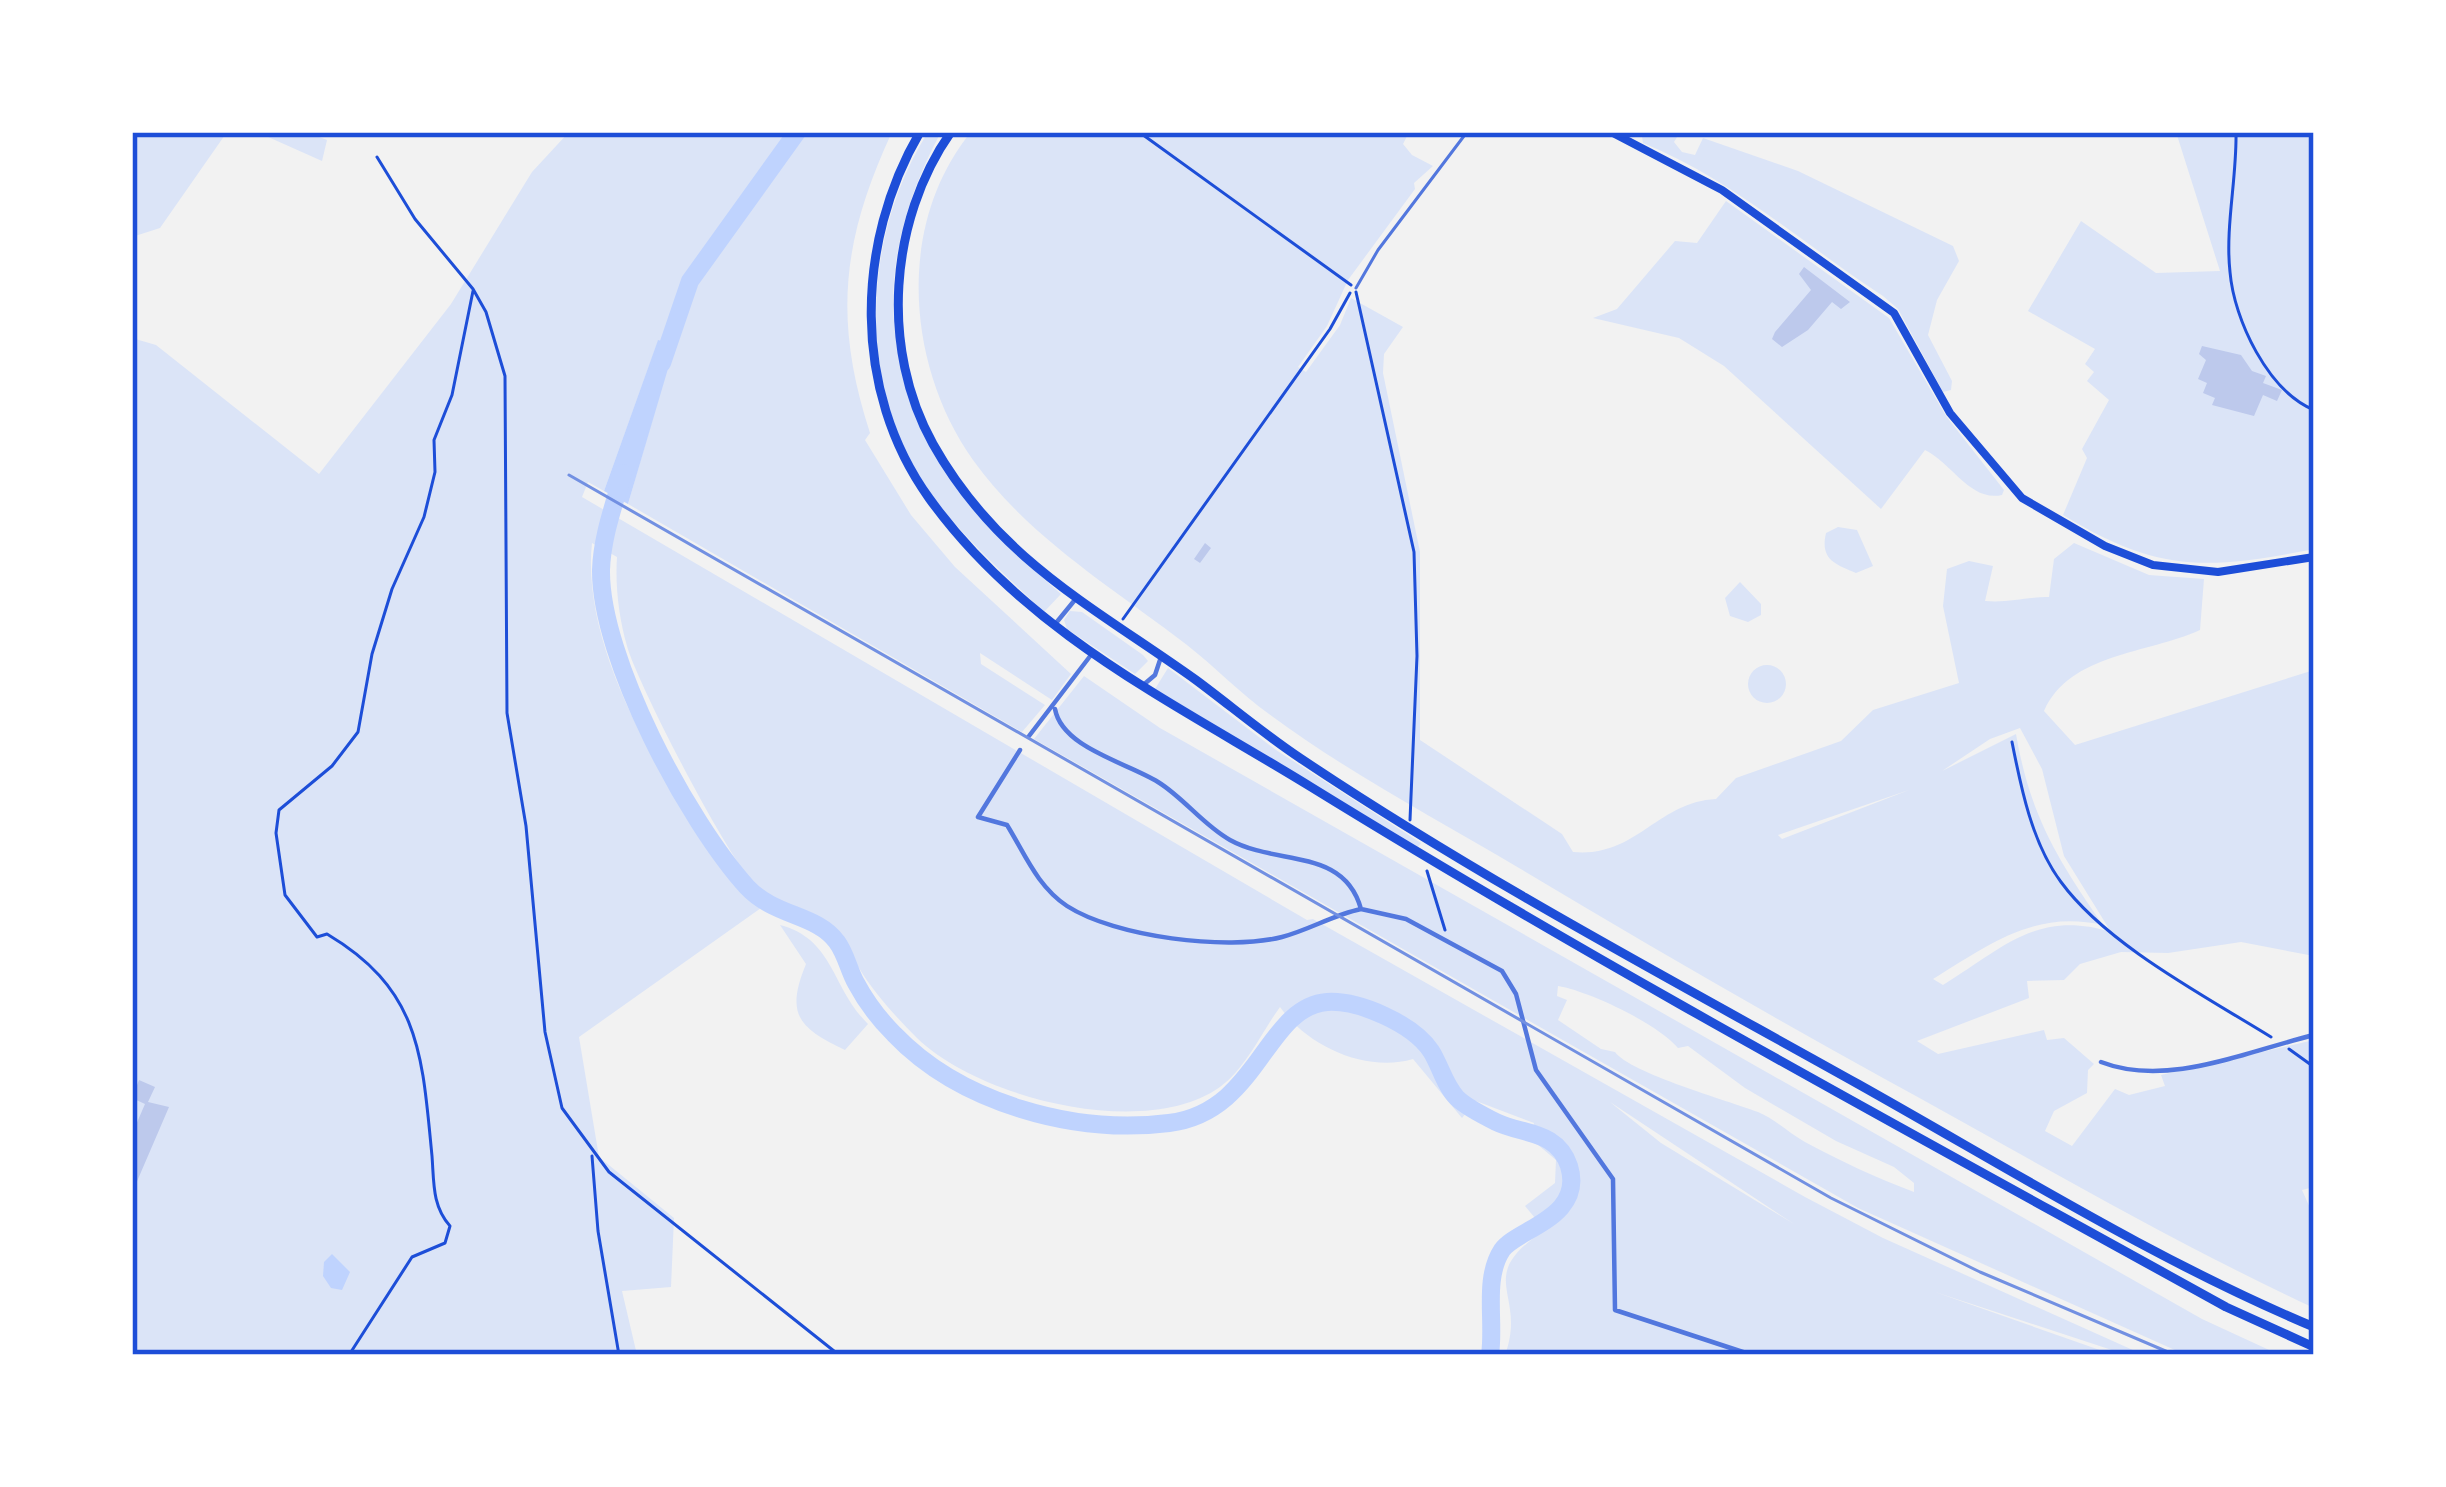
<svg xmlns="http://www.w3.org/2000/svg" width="2446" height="1487" font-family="'Golos Text',sans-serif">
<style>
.green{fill:#dbe4f7;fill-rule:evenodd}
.water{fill:#bfd3fe}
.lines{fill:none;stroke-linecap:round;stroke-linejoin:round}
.river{stroke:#bfd3fe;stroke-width:18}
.building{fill:#bdc9ec}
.path{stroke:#1d4ed8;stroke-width:3}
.service{stroke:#5277de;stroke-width:3}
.minor{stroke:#5277de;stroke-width:4.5}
.secondary{stroke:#1d4ed8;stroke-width:8}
.trunk{stroke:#1d4ed8;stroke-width:9}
.rail{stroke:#7290e2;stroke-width:3}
.neatline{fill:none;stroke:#1d4ed8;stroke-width:4.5}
</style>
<rect width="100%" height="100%" fill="#f2f2f2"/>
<path class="green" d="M132 132H227L160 228 132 237Z
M257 132H306L327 140 322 161Z
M569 132H892C842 240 833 319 870 433L865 440 911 515 955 567 1071 674 1052 700 980 653 981 664 1045 705 1022 732 628 504 674 345 658 341 604 491 588 482 582 497 1307 920 1313 919 1805 1197 1883 1238 2144 1355H2127L1935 1292 2114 1355H1505C1528 1292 1472 1278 1545 1230L1525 1206 1555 1183 1556 1160 1531 1139 1534 1123 1476 1101 1462 1118 1413 1059C1366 1073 1307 1046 1280 1007 1261 1033 1246 1068 1220 1087 1146 1140 980 1099 917 1038 896 1017 874 993 859 968 852 958 849 946 841 937 817 911 782 907 756 886 730 863 637 683 627 646 619 618 615 586 617 557L592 543C579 661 684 823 761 908L579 1037 599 1157 674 1218 671 1287 622 1291 637 1355H132V338L156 345 319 474 451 304 532 172ZM1610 1102 1794 1224 1661 1143Z
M928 132H941C839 322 910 463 1061 594L1044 612C992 562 931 510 902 443 859 343 871 222 928 132Z
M971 132H1409L1403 144 1412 155 1433 166 1414 183 1415 189 1348 280 1327 326 1298 367 1306 372 1340 325 1351 298 1403 327 1384 354 1383 373 1420 552V740L1562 834 1573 852C1636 858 1657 802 1716 799L1736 778 1841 741 1873 710 1959 683 1943 606 1947 569 1969 561 1993 566 1985 601C2009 603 2026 597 2049 597L2054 559 2074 543 2149 575 2204 579 2200 630C2147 654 2070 653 2044 711L2075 745 2314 670V956L2241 942 2168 953 2121 952 2080 964 2064 980 2027 981 2029 998 1917 1041 1938 1054 2044 1030 2047 1040 2064 1038 2094 1064 2088 1070 2087 1093 2054 1111 2045 1131 2072 1146 2115 1089 2129 1095 2165 1086 2161 1075 2314 1040V1187L2302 1190 2314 1217V1308C2166 1239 2026 1156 1883 1078 1760 1010 1639 940 1519 868 1435 818 1347 772 1269 714 1240 693 1215 667 1187 645 1112 587 1029 538 973 460 907 367 895 225 971 132ZM2020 728 2042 769 2064 856 2111 932C2037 909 2002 949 1943 985L1933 979C1990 944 2034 910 2103 925 2057 859 2030 815 2016 734L1942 771 1990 739ZM1909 790 1782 839 1778 835Z
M2176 132H2314V549C2207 570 2158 573 2063 515L2087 458 2082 449 2109 400 2087 381 2094 372 2085 364 2095 349 2028 311 2081 221 2156 273 2220 271Z
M1653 134H1679L1674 142 1682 152 1695 155 1703 138 1798 171 1953 246 1959 261 1937 300 1928 335 1952 381 1951 390 1943 392 1898 309 1883 296C1803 244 1732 179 1643 143L1642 136Z
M1726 201 1889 318 1946 416 2004 490 2002 495C1970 502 1952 463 1925 450L1881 509 1724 366 1679 338 1593 318 1617 309 1675 241 1697 243Z
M1838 527 1857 530 1873 566 1856 573C1834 564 1820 559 1826 533Z
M1740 582 1761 604V615L1748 622 1730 616 1725 598Z
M1070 611 1082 612 1143 655 1148 661 1135 674 1067 629 1064 620Z
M1748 684a19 19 0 1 1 38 0a19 19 0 1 1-38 0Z
M1168 668 1276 750 1421 843 1418 847 1155 689Z
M1084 676 1160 728 2202 1319 2280 1355H2186L1858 1208 1034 739ZM1558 986C1589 991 1658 1024 1678 1048L1688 1046 1745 1088 1836 1141 1894 1167 1914 1183V1192C1879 1179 1838 1160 1805 1142 1789 1133 1775 1119 1758 1112 1729 1101 1630 1073 1615 1052L1601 1049 1558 1020 1567 1000 1557 996Z
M780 925C834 939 831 987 868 1024L845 1050C799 1028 785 1015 806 964Z"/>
<path class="water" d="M658 340 675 345 628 504 604 491Z
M332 1254 350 1272 342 1290 331 1288 323 1276 324 1262Z"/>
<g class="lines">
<path class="river" d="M662 363 690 281 797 132
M623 473C614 505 602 537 601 570 600 658 688 822 747 887 775 917 817 914 837 942 846 954 849 971 856 983 865 1000 880 1020 894 1034 960 1103 1074 1135 1169 1123 1259 1112 1265 1007 1327 1002 1359 1000 1413 1024 1431 1051 1440 1065 1445 1086 1457 1098 1466 1107 1484 1116 1496 1122 1523 1135 1557 1130 1569 1166 1585 1218 1516 1229 1502 1250 1483 1279 1495 1321 1490 1355"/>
</g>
<path class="building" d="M1804 267 1850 302 1841 309 1832 302 1808 330 1782 347 1772 339 1775 332 1811 290 1799 274Z
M2202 346 2241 355 2252 371 2266 376 2263 383 2282 390 2277 401 2263 395 2254 416 2212 405 2215 398 2203 393 2207 383 2198 379 2206 360 2199 354Z
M1205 543 1211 548 1200 563 1194 559Z
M139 1080 155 1087 148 1102 169 1107 132 1193V1134L145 1104 132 1098Z"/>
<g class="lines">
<path class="path" d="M1139 132 1351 285
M2236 132C2237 178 2225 227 2230 272 2234 320 2268 391 2314 410
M377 157 415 219 473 289 486 312 505 376 507 713 526 826 545 1032 562 1108 609 1172 839 1355
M1356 292 1414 552 1417 656 1410 820
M1123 619 1330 329 1350 293
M2012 742C2021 788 2032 843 2061 882 2107 945 2205 996 2271 1037
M1427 871 1445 930
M2289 1049 2314 1067
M592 1156 598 1231 619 1355
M349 1355 412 1257 445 1243 450 1226C432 1206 434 1182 432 1156 422 1055 421 990 327 934L317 937 285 895 276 833 279 810 332 766 358 732 372 654 392 589 424 517 435 472 434 440 452 395 473 291"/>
<path class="service" d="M1356 288 1378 250 1467 132"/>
<path class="minor" d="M1056 623 1074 601
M1142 686 1155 675 1161 657
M1055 709C1062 748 1128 763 1158 782 1184 798 1203 825 1230 840 1277 866 1344 847 1361 909L1406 919 1502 971 1516 994 1536 1070 1613 1179 1615 1310 1752 1355
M1029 736 1091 655
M1020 750 978 817 1007 825C1025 854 1037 886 1067 906 1115 937 1227 951 1282 937 1309 930 1333 915 1361 909
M2101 1062C2168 1088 2247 1051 2314 1035"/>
<path class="secondary" d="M1611 132 1722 190 1894 313 1950 413 2022 498 2105 546 2153 565 2218 572 2314 557"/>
<path class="trunk" d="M920 132C855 243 852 391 929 498 1026 633 1173 702 1311 787 1609 971 1919 1137 2226 1307L2314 1347
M951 132C889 220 880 349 933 444 998 560 1094 607 1196 680 1231 706 1264 734 1300 758 1479 878 1670 979 1858 1084 2008 1168 2156 1261 2314 1327"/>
<path class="rail" d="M569 475 1831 1198 1980 1272 2175 1355"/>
</g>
<rect width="2446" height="1487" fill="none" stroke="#ffffff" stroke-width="270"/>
<rect x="135" y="135" width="2176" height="1217" class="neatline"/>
</svg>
